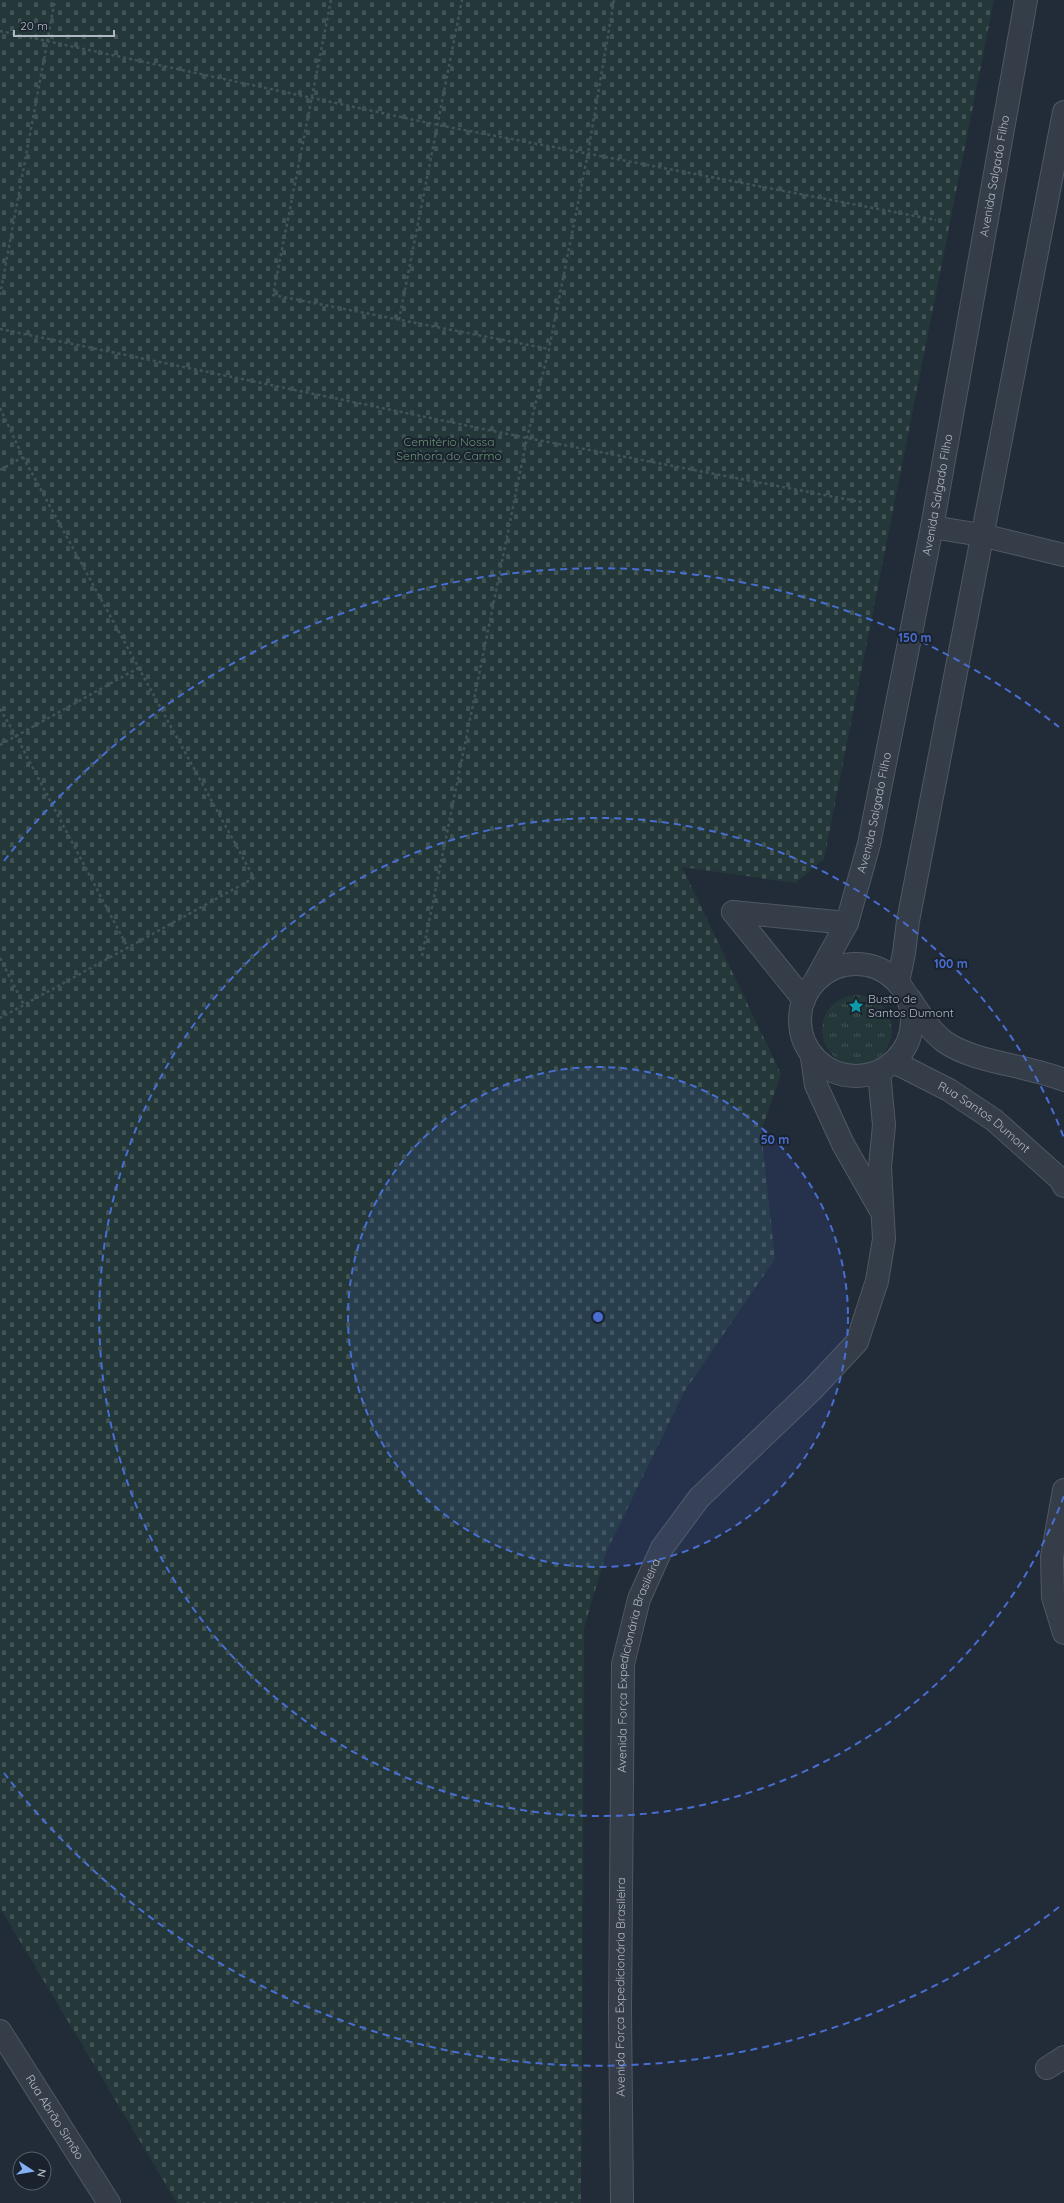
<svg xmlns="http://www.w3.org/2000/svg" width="1064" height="2203" font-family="Quicksand,sans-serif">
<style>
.grass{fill:url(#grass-tufts)}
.cemetery{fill:url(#cemetery-stones)}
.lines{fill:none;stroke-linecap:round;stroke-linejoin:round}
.minor-casing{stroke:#505863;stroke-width:24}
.path{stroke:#415456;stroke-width:2.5;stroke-dasharray:3 3;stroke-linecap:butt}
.minor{stroke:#353d48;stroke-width:22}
.ring{fill:none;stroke:#496ed2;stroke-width:2;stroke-dasharray:7 5}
.labels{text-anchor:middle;stroke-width:4;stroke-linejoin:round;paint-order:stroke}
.street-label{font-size:12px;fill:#b0b8c5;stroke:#1a222d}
.park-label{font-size:12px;fill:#689472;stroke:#1a222d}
.poi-label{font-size:12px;fill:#b0b8c5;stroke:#1a222d;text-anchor:start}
.centre{fill:#496ed2;stroke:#1a222d;stroke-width:2}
.ring-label{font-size:12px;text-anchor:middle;font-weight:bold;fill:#496ed2;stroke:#1a222d;stroke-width:4;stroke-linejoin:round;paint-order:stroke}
</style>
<defs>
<pattern id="grass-tufts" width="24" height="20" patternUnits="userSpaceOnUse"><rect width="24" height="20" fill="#24383a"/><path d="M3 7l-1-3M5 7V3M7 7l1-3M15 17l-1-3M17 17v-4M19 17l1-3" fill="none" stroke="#415355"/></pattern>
<pattern id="cemetery-stones" width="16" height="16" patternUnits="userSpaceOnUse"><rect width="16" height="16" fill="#24383a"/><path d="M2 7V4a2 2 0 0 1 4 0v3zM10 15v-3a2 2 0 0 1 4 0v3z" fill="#415355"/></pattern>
</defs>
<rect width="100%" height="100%" fill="#222b38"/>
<path class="grass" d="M822 1030a35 35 0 1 1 70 0a35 35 0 1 1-70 0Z"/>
<path class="cemetery" d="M0 0H994L824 859 795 883 682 867 781 1074 761 1131 775 1259 684 1392 607 1550 584 1628 581 2203H177L0 1908Z"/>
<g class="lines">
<defs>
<g id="minor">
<path d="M932 527 981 535 1064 555"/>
<path d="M733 912 847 923"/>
<path d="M733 912 804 1000"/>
<circle cx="856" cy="1020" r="56"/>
<path id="s1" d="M815 981 847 923 869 844 932 527 1026 0"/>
<path d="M898 982 904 953 908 921 1064 112"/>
<path d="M910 999C920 1014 930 1031 945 1042 975 1063 1028 1065 1064 1080"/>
<path d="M812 1058 816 1085 843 1144 880 1209"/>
<path id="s2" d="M894 1062 949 1090 994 1120 1060 1179 1064 1186"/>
<path d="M1064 1490 1052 1557 1053 1597 1064 1633"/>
<path id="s3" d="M0 2031 109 2203"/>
<path d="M1047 2068 1064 2057"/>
<path id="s4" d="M622 2203 620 2013 623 1664 639 1599 662 1548 699 1498 813 1389 857 1342 877 1281 884 1239 880 1167 884 1125 879 1072"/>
</g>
</defs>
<use href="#minor" class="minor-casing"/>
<path class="path" d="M331 0 273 295 549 349
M0 31 438 125 936 220
M0 295 55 0
M399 320 462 0
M0 329 527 438 861 502
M0 408 23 457 254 878 0 1018
M0 470 23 457
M0 709 16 736 128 948
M0 745 140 667
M422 956 527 438 549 349 588 153 614 0
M0 958 24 1005"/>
<use href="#minor" class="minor"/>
</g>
<circle cx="598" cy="1317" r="250" fill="#496ed2" fill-opacity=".12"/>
<g class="ring">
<circle cx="598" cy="1317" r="250"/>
<path d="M1064 1496A499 499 0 1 1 1064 1138"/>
<path d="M1059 1907A749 749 0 0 1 4 1773M4 861A749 749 0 0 1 1059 727"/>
</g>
<defs>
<symbol id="sight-bare" viewBox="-9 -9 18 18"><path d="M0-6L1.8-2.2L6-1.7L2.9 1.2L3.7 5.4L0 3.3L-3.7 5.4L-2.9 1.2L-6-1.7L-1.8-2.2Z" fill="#0f9aa8" stroke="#1a222d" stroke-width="2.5" paint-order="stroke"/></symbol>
</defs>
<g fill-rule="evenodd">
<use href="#sight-bare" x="845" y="995" width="22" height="22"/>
</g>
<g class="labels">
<g class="street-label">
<text dy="4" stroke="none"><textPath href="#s1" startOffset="828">Avenida Salgado Filho</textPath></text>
<text dy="4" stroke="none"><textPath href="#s1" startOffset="504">Avenida Salgado Filho</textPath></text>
<text dy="4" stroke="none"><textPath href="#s1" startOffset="180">Avenida Salgado Filho</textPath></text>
<text dy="4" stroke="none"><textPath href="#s2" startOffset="106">Rua Santos Dumont</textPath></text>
<text dy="4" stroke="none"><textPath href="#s4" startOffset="540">Avenida Força Expedicionária Brasileira</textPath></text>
<text dy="4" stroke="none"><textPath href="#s4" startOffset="216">Avenida Força Expedicionária Brasileira</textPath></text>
<text dy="4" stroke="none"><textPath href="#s3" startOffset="102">Rua Abrão Simão</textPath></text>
</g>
<g class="park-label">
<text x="449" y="446">Cemitério Nossa<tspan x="449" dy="14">Senhora do Carmo</tspan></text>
</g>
<g class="poi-label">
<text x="868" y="1003">Busto de<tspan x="868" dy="14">Santos Dumont</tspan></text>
</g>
</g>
<circle cx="598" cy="1317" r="6" class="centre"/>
<g class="ring-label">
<text x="915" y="642">150 m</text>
<text x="951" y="968">100 m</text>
<text x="775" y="1144">50 m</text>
</g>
<g transform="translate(32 2171) rotate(102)"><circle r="19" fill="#1a222d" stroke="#565e6a"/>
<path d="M0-3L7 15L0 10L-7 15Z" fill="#85b0f4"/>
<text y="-6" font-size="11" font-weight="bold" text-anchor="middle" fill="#b0b8c5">N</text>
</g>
<path d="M14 30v6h100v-6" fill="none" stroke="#b0b8c5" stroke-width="2"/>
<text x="20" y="30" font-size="12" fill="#b0b8c5" stroke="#1a222d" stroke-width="3" paint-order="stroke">20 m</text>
</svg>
